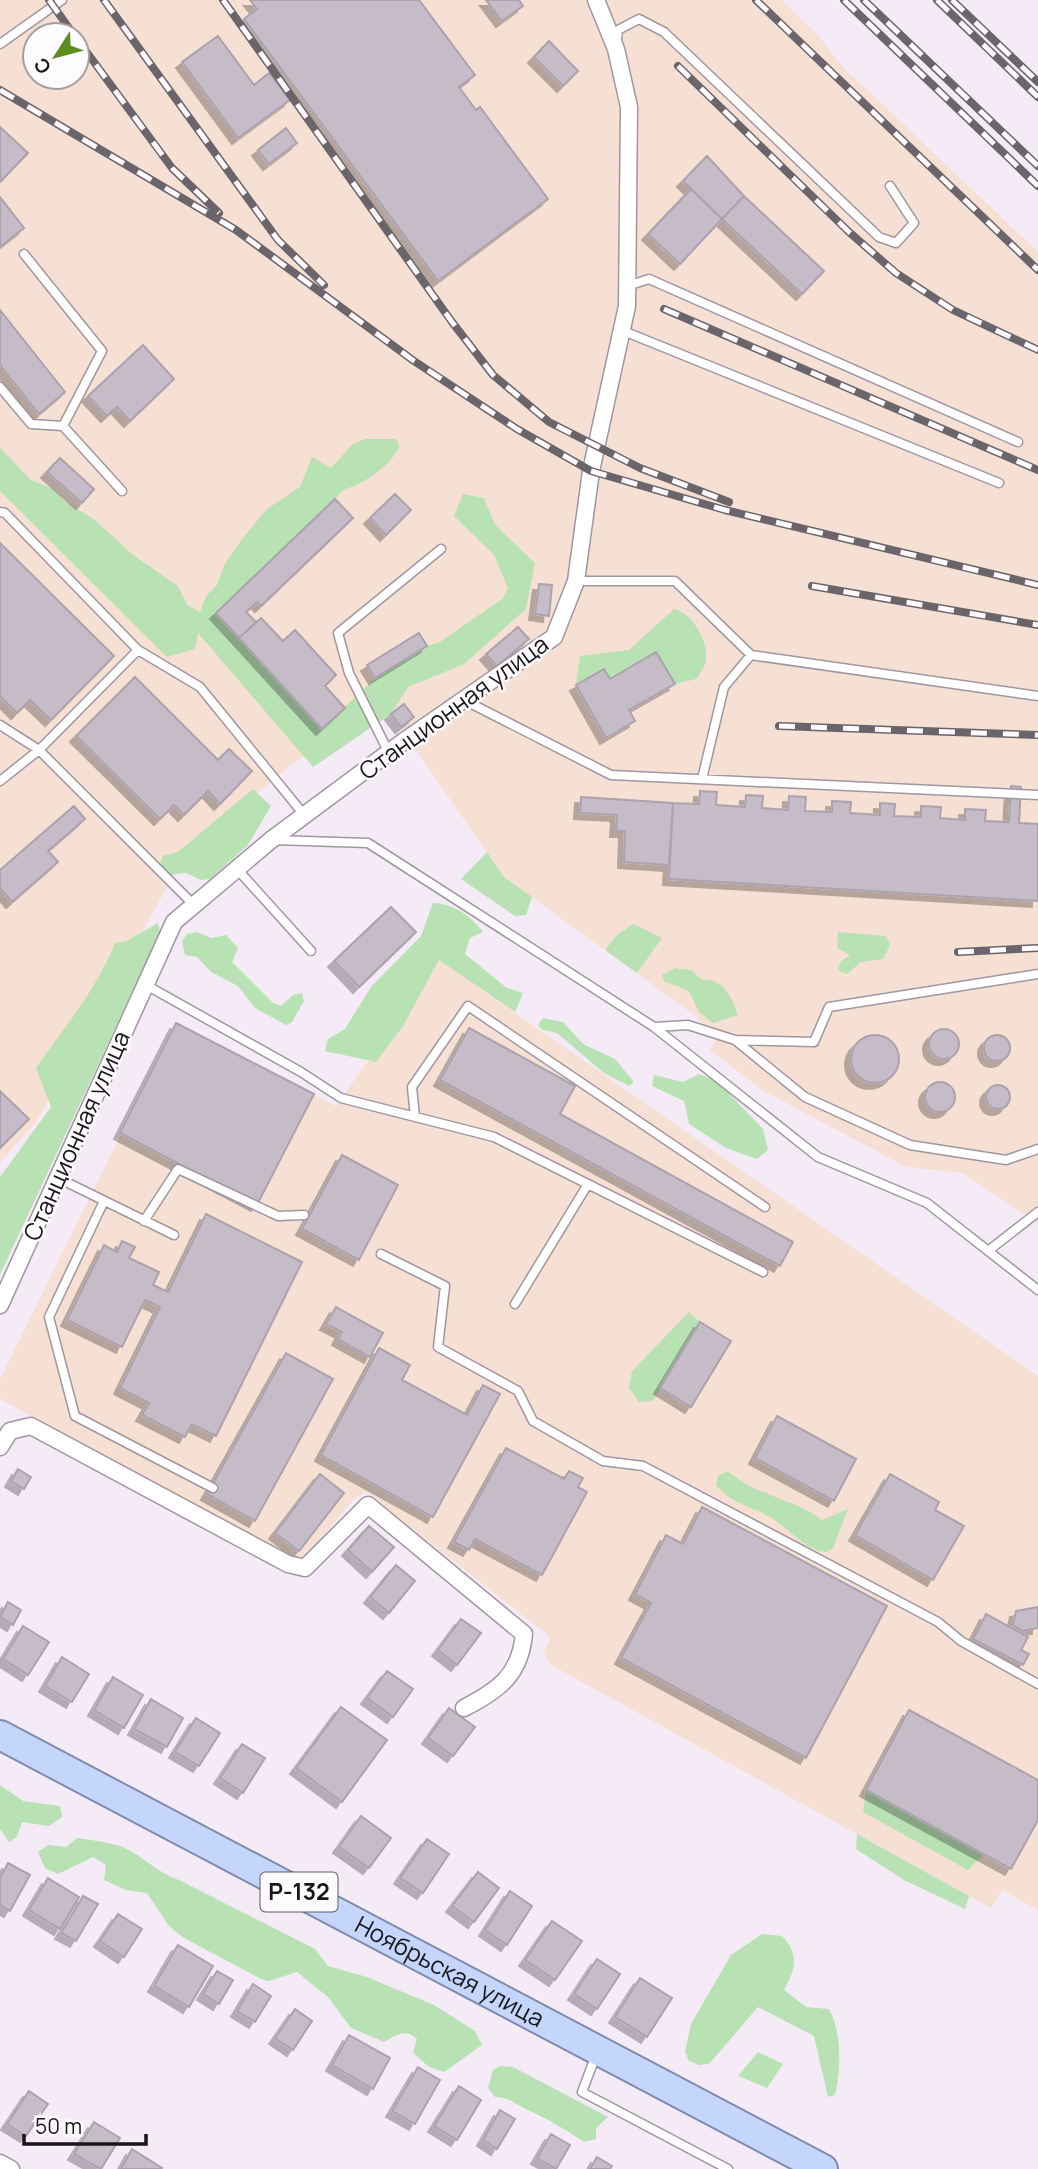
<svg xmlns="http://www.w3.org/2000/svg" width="1038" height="2169" font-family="Manrope,sans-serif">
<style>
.industrial{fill:#f6e0d3;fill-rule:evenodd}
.green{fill:#b8e1b4}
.building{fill:#c6bcc8;stroke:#aba2ad;stroke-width:2;filter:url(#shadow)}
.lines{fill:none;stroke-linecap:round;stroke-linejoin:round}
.service-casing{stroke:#9f96a1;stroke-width:11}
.minor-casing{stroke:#9f96a1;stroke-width:19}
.trunk-casing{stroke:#7f8bac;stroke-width:32}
.service{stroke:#fff;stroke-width:8}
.minor{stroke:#fff;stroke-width:16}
.trunk{stroke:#c4d6fc;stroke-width:28}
.rail-casing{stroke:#6a646b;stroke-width:8}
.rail{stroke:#fdfbfe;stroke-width:5;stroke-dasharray:16;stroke-linecap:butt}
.labels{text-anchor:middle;stroke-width:5;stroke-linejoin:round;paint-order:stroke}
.shield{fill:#fdfbfe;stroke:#5d5a5e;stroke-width:2}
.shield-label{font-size:23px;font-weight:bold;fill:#191519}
.street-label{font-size:24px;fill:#191519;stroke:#fdfbfe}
</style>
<defs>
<filter id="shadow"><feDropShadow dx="-6" dy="6" stdDeviation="0" flood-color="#0004"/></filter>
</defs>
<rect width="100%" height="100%" fill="#f5ebf7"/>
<path class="industrial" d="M0 0H782L818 35 843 67 1038 252V1224L963 1173 906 1167 762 1090 710 1050 716 1039 693 1014 504 877 383 703 291 765 185 855 37 1121 0 1162ZM35 35H77V77H35Z
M439 960 1038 1376V1910L1002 1890 991 1908 551 1665 544 1654 550 1637 366 1492 353 1500 301 1563 0 1399V1379L176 1023 336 1106Z"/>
<path class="green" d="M365 439H396L400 446C391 465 364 484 345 489L217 613 322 729 375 678 427 646 440 642 502 599 508 588 494 555 454 516 463 494 484 498 495 525 535 563 526 609 464 664 408 687 391 714 313 767 198 633 195 649 167 657 0 491V448L31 480 53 489 66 502 95 520 133 555 178 586 187 605 200 612 206 596 217 585 225 564 242 539 267 509 300 487 312 457 331 468 353 444Z
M674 609C692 613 708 640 706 659 706 665 700 674 696 679L675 684 610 679 603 669 576 685 580 656 629 650Z
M253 789 271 806 248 845 210 879 201 880 186 873 168 875 160 865 163 856 178 852Z
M487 852 504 877 532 897 526 915 515 916 461 879Z
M433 903C454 904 470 915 483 932L470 938 465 954 507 988 523 993 515 1012 439 960 403 1026 376 1062 325 1051 328 1039 345 1029 371 987 421 936Z
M158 923 160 932 0 1275V1177L51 1107 36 1068C65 1027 96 990 115 943L127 941Z
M633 924 662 938 637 973 605 950 617 935Z
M197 932 211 938 226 935 238 948 232 962 273 1003 281 1006 293 995 302 993 304 1001 292 1022 286 1025 255 1008 238 986 211 972 197 957 185 955 182 941 187 934Z
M838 932 886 936 890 945 883 959 861 962 847 974 838 970 841 961 850 955 837 948Z
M675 968 691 970 702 980C724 978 732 998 738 1015L713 1023 699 1012 689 991 664 981 662 975Z
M543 1018 563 1022 583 1044 615 1059 634 1082 629 1086 604 1073 557 1033 543 1030 538 1025Z
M699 1074 717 1081 763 1129 768 1150 757 1159 726 1148 689 1124 684 1101 652 1086 654 1075 683 1082Z
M689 1312 700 1322 653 1401 639 1402 629 1388 632 1371Z
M728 1471C754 1495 794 1499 822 1520L848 1509 833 1548 826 1552C804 1549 793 1533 776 1521 754 1505 736 1508 716 1485L718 1476Z
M0 1785 23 1801 60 1806 62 1817 49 1826 22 1822 17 1837 9 1842 0 1829Z
M866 1790 984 1854 968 1870 863 1812Z
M857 1834 969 1896 965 1909 904 1880 856 1849Z
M77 1838C95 1841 115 1842 131 1851 148 1861 160 1874 179 1880L315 1949 328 1966 367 1977 434 2005 475 2031 482 2045 444 2072 429 2067 413 2053 417 2039C405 2028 397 2035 384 2042L351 2028 328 1997 297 1972 269 1981 261 1979 184 1938 169 1926 147 1893 126 1890 104 1880 106 1865 93 1857 58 1874 45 1868 38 1852 48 1845 66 1847Z
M762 1934 782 1936C800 1955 795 1970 784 1990L806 2007 829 2009C842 2032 841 2070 835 2095L828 2097 814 2036 758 2007 709 2064 699 2065 689 2061 685 2052 691 2024 731 1955Z
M758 2052 783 2064 767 2088 738 2076Z
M500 2066 513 2067 608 2117 596 2128V2139L584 2142C566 2130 550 2120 530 2111 514 2105 514 2098 495 2097L488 2088 493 2070Z"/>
<path class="building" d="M250 0H419L475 75 459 87 476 110 480 107 548 199 438 281 244 19 257 9Z
M486 0H519L523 6 502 21Z
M218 36 254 85 269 73 290 100 238 138 182 62Z
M549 41 578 71 563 86 534 57Z
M0 127 28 153 0 182Z
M286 128 297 143 269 164 258 150Z
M707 156 744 196 722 219 683 181Z
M691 189 722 219 680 264 648 234Z
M744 196 824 271 802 294 722 219Z
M0 197 24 228 0 247Z
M0 310 65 392 39 414 0 365Z
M143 345 174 379 130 421 117 407 107 416 88 396Z
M60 458 94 489 82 503 47 472Z
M395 494 411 510 386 535 370 518Z
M335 499 353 518 261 606 257 602 246 612 256 622 239 638 216 613Z
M0 543 114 656 51 720 30 700 17 713 0 696Z
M539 584 552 585 549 616 535 614Z
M261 618 283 641 295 630 336 675 325 686 345 708 322 729 239 638Z
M518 627 529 639 497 666 486 654Z
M419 633 427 646 375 678 367 665Z
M656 652 675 684 629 710 635 721 606 738 576 685 604 669 610 679Z
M135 677 218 760 229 749 252 771 220 804 208 791 184 815 174 805 160 819 76 736Z
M404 704 414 717 401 727 391 714Z
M1011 786 1021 787 1019 823 1038 824V901L669 879 673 803 699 804 700 791 717 792 716 805 745 807 746 795 763 796 762 808 788 810 789 796 806 797 805 811 832 812V801L851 802 850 813 880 815V803L895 804 894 816 921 817V806L941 807 940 818 965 820V809L986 810 985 821 1009 822Z
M581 797 673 803 669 865 624 862 625 831H616L617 815 580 813Z
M74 806 85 819 48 851 58 862 12 902 0 888V870Z
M391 907 416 932 359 987 334 961Z
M176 1023 314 1094 257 1205 120 1133Z
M469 1028 575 1086 560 1114 793 1242 780 1266 440 1080Z
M929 1044a15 15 0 1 1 30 0a15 15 0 1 1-30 0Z
M851 1059a24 24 0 1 1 48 0a24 24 0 1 1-48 0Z
M984 1048a13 13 0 1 1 26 0a13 13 0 1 1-26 0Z
M925 1097a15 15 0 1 1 30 0a15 15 0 1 1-30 0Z
M986 1097a12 12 0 1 1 24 0a12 12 0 1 1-24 0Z
M0 1091 29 1119 0 1148Z
M342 1155 398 1185 359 1260 302 1229Z
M206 1214 302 1262 216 1436 192 1424 185 1437 142 1415 149 1403 120 1388 160 1307 145 1300 122 1347 67 1320 104 1245 117 1252 122 1241 135 1247 129 1258 159 1272 153 1285 168 1292Z
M336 1307 383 1333 370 1357 338 1339 342 1332 326 1324Z
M700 1322 731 1341 691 1407 660 1388Z
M379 1348 410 1365 402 1380 467 1415 483 1385 500 1394 433 1517 321 1455Z
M286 1353 333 1379 255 1521 207 1494Z
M777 1416 856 1459 834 1501 755 1458Z
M506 1448 564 1479 569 1471 583 1478 578 1487 587 1492 542 1575 475 1539 469 1550 454 1542Z
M18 1469 31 1477 24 1489 11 1481Z
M320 1474 344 1493 299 1551 275 1533Z
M890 1474 939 1502 935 1510 964 1526 933 1580 855 1535Z
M702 1507 887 1606 806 1758 621 1658 651 1603 635 1594 666 1535 683 1544Z
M369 1526 394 1547 372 1572 348 1550Z
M396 1565 415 1581 389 1613 370 1597Z
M8 1602 21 1610 13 1625 0 1617Z
M1038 1607V1628L1022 1631 1013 1625 1016 1611Z
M986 1614 1028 1637 1021 1650 1029 1654 1023 1665 973 1639Z
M461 1619 481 1633 457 1665 438 1650Z
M23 1626 49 1642 28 1675 3 1659Z
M62 1657 89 1674 72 1702 45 1686Z
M387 1671 413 1689 393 1717 367 1698Z
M113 1677 143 1695 124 1728 94 1710Z
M151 1699 183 1718 167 1747 134 1729Z
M341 1707 387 1740 342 1802 296 1768Z
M449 1708 475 1727 453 1756 428 1738Z
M909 1710 1038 1780V1820L1011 1869 866 1790Z
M196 1718 220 1733 199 1766 175 1752Z
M242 1744 265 1758 243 1793 220 1778Z
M361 1816 391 1838 369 1868 339 1847Z
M427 1839 449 1854 423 1893 400 1878Z
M8 1863 30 1875 10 1911 0 1905V1878Z
M478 1872 499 1888 474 1922 452 1906Z
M48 1878 79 1897 60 1929 29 1910Z
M510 1891 532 1906 507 1945 485 1930Z
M83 1896 98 1904 76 1941 61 1933Z
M118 1914 142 1929 124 1957 100 1941Z
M552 1921 582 1941 555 1980 525 1960Z
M178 1945 213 1966 189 2007 154 1986Z
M597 1959 620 1974 597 2009 574 1994Z
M217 1971 233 1980 219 2004 203 1994Z
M640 1978 672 1998 647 2037 615 2017Z
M253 1984 271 1996 255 2022 237 2011Z
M295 2009 312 2021 293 2050 275 2038Z
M349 2035 390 2058 373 2089 332 2065Z
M418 2067 440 2080 415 2124 392 2111Z
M459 2086 481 2100 457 2140 434 2126Z
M29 2091 48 2104 26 2136 7 2124Z
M500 2110 515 2119 497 2149 483 2140Z
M94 2122 120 2138 101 2169 74 2154Z
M551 2134 570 2145 556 2169 537 2158Z
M132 2149 162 2168 161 2169H121Z
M597 2157 612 2166 610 2169H590Z"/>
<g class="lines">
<defs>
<path id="service" d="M617 39 618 30 639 19 664 32 879 237 896 243 914 223 890 186
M0 44 62 0
M24 254 102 351 63 426
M627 286 649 279 1018 442
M621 330 999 483
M0 387 31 424 63 426 122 491
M0 512 5 513 138 650 200 687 305 816
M576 581H675L751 655 1038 696
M464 700 611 775 1038 795
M0 725 39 750 193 904
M389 753 349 673 338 633 441 549
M702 779 724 687 751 655
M0 781 39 750 138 650
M273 840 368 843 654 1027 818 1157 927 1203 1038 1290
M237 869 311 951
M146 985 301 1072 341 1098 494 1137 763 1272
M654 1027 688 1025 735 1040 814 1042 829 1007 1038 974
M735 1040 805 1097 910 1145 1006 1160 1038 1149
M415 1117 412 1087 468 1006 765 1207
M58 1178 174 1235
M104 1201 49 1317 75 1416 213 1488
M144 1221 178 1169 278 1216 304 1215
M988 1251 1038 1212
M381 1254 445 1286 438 1347 518 1391 533 1421 603 1461 643 1466 938 1622 961 1641 1038 1684
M515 1304 588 1184
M596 2055 582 2092 728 2169"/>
<path id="minor" d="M0 1305 174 922 271 840 407 739 554 637 576 581 591 471 627 306 629 107 616 49 596 0
M0 1447 10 1431 31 1426 288 1564 305 1568 368 1505 524 1634C520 1675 499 1690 464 1708
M0 2163 11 2169"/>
<g id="trunk">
<path id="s1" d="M0 1735 823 2169"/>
</g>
</defs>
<use href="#service" class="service-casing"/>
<use href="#minor" class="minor-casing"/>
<use href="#trunk" class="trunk-casing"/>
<use href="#service" class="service"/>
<use href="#minor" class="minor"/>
<use href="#trunk" class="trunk"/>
<defs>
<path id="rail" d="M49 0 74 35
M104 0 278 240 324 285
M223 0 452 322 493 375 549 422 640 468 729 502
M756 0 1038 270
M844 0 1038 186
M864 0 1038 166
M937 0 1038 97
M952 0 1038 82
M77 39 172 168 219 213
M678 66 849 232 896 273 953 310 1038 350
M0 90 236 230 414 361 517 429 591 471 725 510 1038 585
M664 309 1038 470
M812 586 1038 625
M779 726 1038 735
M958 952 1038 948"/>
</defs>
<use href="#rail" class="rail-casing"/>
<use href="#rail" class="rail"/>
</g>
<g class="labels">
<rect class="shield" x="260.5" y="1872.5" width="77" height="39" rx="5"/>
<g class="shield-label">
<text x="299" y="1900">Р-132</text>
</g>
<g class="street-label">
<text transform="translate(454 708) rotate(-36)" y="8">Станционная улица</text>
<text transform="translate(77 1136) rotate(-66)" y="8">Станционная улица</text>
<text dy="8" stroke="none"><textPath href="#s1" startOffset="508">Ноябрьская улица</textPath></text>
</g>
</g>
<g transform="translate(56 56) rotate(234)"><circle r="33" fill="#fdfbfe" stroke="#a29fa2" stroke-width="2"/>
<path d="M0-5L12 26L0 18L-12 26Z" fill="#5d8c21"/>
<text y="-10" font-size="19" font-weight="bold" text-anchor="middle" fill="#191519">С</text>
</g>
<path d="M24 2134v10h122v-10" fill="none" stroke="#191519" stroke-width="3.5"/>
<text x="35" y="2134" font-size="21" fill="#191519" stroke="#fdfbfe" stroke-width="5" paint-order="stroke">50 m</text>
</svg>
